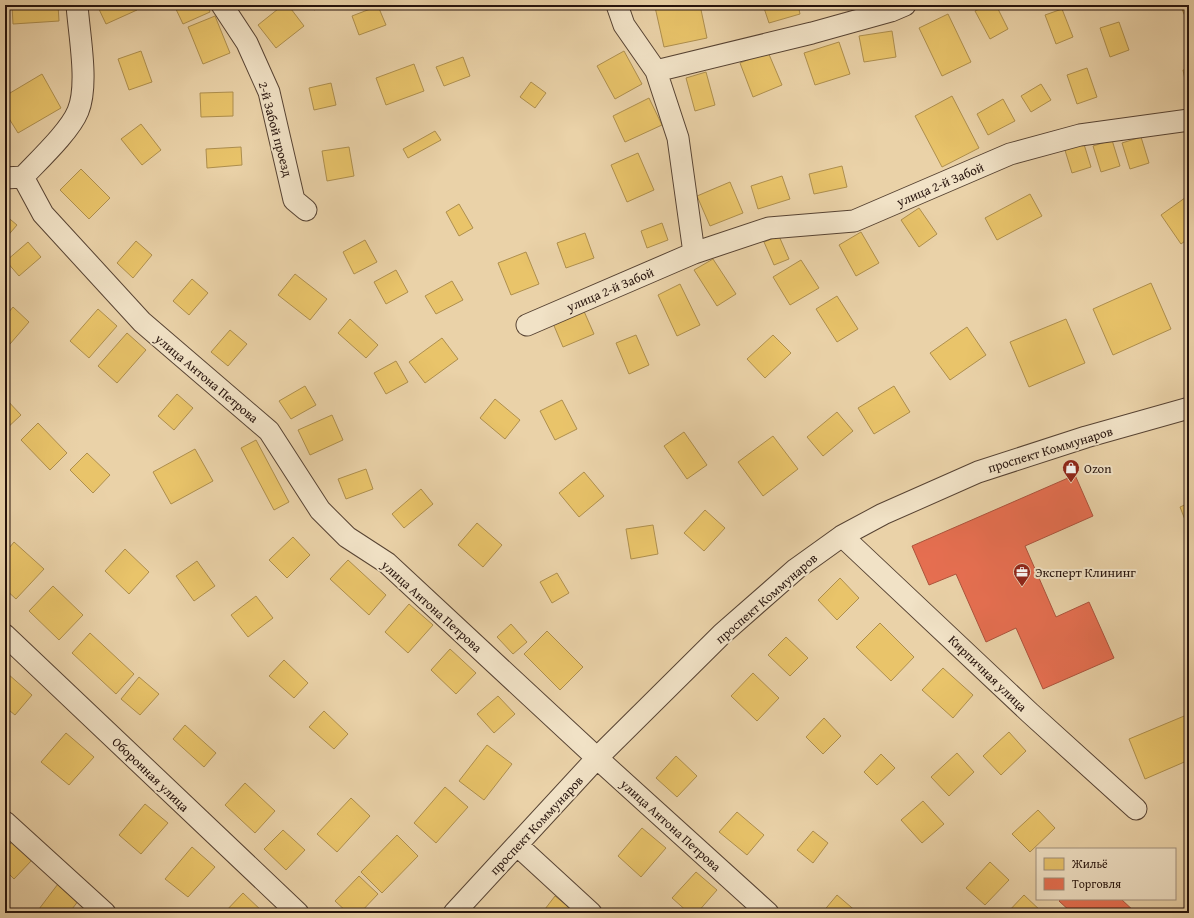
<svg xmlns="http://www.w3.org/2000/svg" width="1194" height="918" font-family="'Gentium Book Plus',serif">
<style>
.homes{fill:#e9c46a;stroke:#ae8f4e}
.shops{fill:#e76f51;stroke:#ad533c}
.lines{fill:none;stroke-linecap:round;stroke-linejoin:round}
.minor-casing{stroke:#574333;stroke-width:23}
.minor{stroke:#f1e2c6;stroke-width:21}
.labels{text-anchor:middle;stroke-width:4;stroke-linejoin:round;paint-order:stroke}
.street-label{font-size:13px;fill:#26130c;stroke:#f1e2c6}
.poi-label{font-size:13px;fill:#26130c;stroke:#f1e2c6;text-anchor:start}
</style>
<rect width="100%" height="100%" fill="#ead2a8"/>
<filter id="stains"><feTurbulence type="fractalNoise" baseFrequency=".005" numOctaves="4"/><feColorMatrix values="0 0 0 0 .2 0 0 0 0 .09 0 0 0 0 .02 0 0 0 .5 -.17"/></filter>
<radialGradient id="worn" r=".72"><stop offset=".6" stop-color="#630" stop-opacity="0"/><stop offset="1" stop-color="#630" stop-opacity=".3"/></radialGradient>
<path class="homes" d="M12 5H58L59 21 13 24Z
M97 5H134L137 10 106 24Z
M174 5H207L210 12 183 24Z
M283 5H288L304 26 276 48 258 25Z
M312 5H327L314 10Z
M665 5H700L707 38 664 47 655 7Z
M763 5H798L800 14 769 23Z
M987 5H996L1008 29 990 39 975 11Z
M1180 5H1189V25Z
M378 6 386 25 359 35 352 16Z
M1062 9 1073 37 1056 44 1045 15Z
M948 14 971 62 942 76 919 28Z
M215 16 230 53 203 64 188 27Z
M1119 22 1129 50 1110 57 1100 28Z
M892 31 896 57 864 62 859 36Z
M839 42 850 74 815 85 804 53Z
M141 51 152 82 129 90 118 59Z
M624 51 642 84 615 99 597 66Z
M768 52 782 85 753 97 740 63Z
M463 57 470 76 444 86 436 67Z
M414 64 424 91 386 105 376 78Z
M1087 68 1097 97 1077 104 1067 75Z
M1189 69V99L1183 70Z
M706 72 715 105 695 111 686 78Z
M42 74 61 108 18 133 5 112V96Z
M531 82 546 93 535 108 520 97Z
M331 83 336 105 314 110 309 88Z
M1041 84 1051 100 1031 112 1021 96Z
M233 92V116L201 117 200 93Z
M952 96 979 148 942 167 915 116Z
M649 98 662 125 625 142 613 116Z
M1003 99 1015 121 988 135 977 114Z
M141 124 161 150 142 165 121 139Z
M435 131 441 140 408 158 403 149Z
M1141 137 1149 163 1130 169 1122 143Z
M1112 140 1120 166 1101 172 1093 146Z
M1083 141 1091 167 1072 173 1064 147Z
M241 147 242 165 207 168 206 149Z
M349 147 354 176 327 181 322 151Z
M638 153 654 190 627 202 611 165Z
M842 166 847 187 814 194 809 174Z
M81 169 110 198 89 219 60 190Z
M782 176 790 199 758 209 751 186Z
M730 182 743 213 710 226 697 196Z
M1030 194 1042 216 997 240 985 218Z
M1189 195V238L1181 244 1161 215Z
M459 204 473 228 459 236 446 212Z
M919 208 937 234 919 247 901 220Z
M5 215 17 225 5 239Z
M662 223 668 240 647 248 641 231Z
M861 232 879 263 856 276 839 245Z
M585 233 594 258 566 268 557 243Z
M779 236 789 259 774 265 764 242Z
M365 240 377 262 354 274 343 252Z
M136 241 152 255 133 278 117 263Z
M28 242 41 257 19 276 6 261Z
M526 252 539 284 511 295 498 263Z
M713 259 736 294 717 306 694 270Z
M801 260 819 288 790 305 773 277Z
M396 270 408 292 386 304 374 282Z
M295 274 327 299 310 320 278 295Z
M192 279 208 293 189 315 173 301Z
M452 281 463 300 436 314 425 296Z
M1151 283 1171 329 1113 355 1093 309Z
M680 284 700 325 677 336 658 295Z
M837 296 858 329 837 342 816 309Z
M13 307 29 322 10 344 5 339V317Z
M98 309 117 326 89 358 70 341Z
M583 309 594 334 563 347 552 321Z
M350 319 378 345 366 358 338 333Z
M1066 319 1085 363 1029 387 1010 342Z
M967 327 986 355 950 380 930 353Z
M230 330 247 344 228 366 211 352Z
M127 333 146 350 117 383 98 366Z
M636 335 649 365 629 374 616 343Z
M773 335 791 353 765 378 747 359Z
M442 338 458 359 425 383 409 362Z
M396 361 408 382 386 394 374 373Z
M305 386 316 405 291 419 279 401Z
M894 386 910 412 874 434 858 408Z
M177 394 193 408 174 430 158 416Z
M5 398 21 415 5 430Z
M495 399 520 420 505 439 480 418Z
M562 400 577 429 555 440 540 411Z
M837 412 853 431 823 456 807 437Z
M332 415 343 440 310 455 298 430Z
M38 423 67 453 50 470 21 440Z
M684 432 707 465 687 479 664 446Z
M773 436 798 469 763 496 738 462Z
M256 440 289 502 274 510 241 448Z
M195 449 213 481 171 504 153 472Z
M87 453 110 475 93 493 70 470Z
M366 469 373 489 346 499 338 479Z
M584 472 604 496 579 517 559 493Z
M421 489 433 504 404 528 392 514Z
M1189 503V530L1180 507Z
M705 510 725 528 704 551 684 533Z
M477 523 502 545 483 567 458 545Z
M653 525 658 554 631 559 626 529Z
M293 537 310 555 287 578 269 560Z
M14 542 44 569 16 599 5 589V553Z
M125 549 149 572 129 594 105 571Z
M348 560 386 595 369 615 330 579Z
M197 561 215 586 194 601 176 576Z
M557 573 569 593 552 603 540 582Z
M840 578 859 598 837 620 818 600Z
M53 586 83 615 59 640 29 611Z
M256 596 273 618 248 637 231 615Z
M409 604 433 625 408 653 385 632Z
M880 623 914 657 891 681 856 647Z
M511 624 527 642 513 654 497 637Z
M547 631 583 667 560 690 524 654Z
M90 633 134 674 116 694 72 653Z
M786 637 808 658 790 676 768 655Z
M450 649 476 673 456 694 431 670Z
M284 660 308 683 294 698 269 676Z
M943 668 973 695 953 718 922 690Z
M753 673 779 698 757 721 731 696Z
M8 674 32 695 15 715 5 707V677Z
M139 677 159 694 140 715 121 699Z
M498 696 515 714 494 733 477 714Z
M324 711 348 734 334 749 309 727Z
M1189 714V760L1145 779 1129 739Z
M824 718 841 736 823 754 806 737Z
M185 725 216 753 204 767 173 739Z
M1009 732 1026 751 1001 775 983 756Z
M66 733 94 757 69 785 41 762Z
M487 745 512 764 484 800 459 781Z
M957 753 974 772 949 796 931 777Z
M881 754 895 768 877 785 864 772Z
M676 756 697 776 677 797 656 778Z
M245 783 275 811 255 833 225 805Z
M445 787 468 807 436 843 414 823Z
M351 798 370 816 337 852 317 834Z
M923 801 944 824 922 843 901 820Z
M145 804 168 823 141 854 119 835Z
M1038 810 1055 828 1030 852 1012 834Z
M737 812 764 835 747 855 719 832Z
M642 828 666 848 641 877 618 856Z
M283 830 305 850 286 870 264 849Z
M813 831 828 843 813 863 797 850Z
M397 835 418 856 382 893 361 872Z
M12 842 32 860 14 879 5 870V849Z
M192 847 215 867 188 897 165 879Z
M990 862 1009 880 985 905 966 888Z
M696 872 717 890 697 913H689L672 898Z
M359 876 378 894 360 913H348L335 901Z
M61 880 82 896 69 913H36Z
M243 893 264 913H224Z
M837 895 858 913H822Z
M1024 895 1043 913H1007Z
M555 896 575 912 574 913H542Z"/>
<path class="shops" d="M1075 475 1093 516 1025 546 1056 617 1089 602 1114 658 1043 689 1016 628 986 642 956 574 929 585 912 546Z
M1061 899H1121L1136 913H1072L1059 901Z"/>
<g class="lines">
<defs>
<path id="minor" d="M222 5 247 43 269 92 294 200 306 210
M617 5 624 25 656 71
M23 177 43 214 142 322 269 431 320 510 347 537 387 563 597 758 768 913
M23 177C39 160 70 131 78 111 89 85 79 34 77 5
M5 178 23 177
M694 253 678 138 656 71 812 33 891 11 905 5
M527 325 694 253 769 228 854 221 1010 154 1080 135 1189 120
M842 536 1030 713 1136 809
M5 635 298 913
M5 822 105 913
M517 845 591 913
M454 913 597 758 722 634 796 569 842 536 883 514 978 472 1086 437 1189 408"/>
</defs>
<use href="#minor" class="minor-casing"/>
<use href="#minor" class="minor"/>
</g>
<defs>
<symbol id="shop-pin" viewBox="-11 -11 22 30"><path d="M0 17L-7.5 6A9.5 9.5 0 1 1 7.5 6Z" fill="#8f2418" stroke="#f1e2c6"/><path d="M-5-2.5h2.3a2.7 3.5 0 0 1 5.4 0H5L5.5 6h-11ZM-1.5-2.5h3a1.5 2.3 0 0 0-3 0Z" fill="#fff"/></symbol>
<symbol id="office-pin" viewBox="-11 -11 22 30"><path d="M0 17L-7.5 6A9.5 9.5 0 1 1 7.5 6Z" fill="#8f2418" stroke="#f1e2c6"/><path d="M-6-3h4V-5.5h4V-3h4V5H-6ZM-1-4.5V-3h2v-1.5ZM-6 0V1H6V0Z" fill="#fff"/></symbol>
</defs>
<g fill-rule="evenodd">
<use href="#shop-pin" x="1061" y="458" width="20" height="27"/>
<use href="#office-pin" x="1012" y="562" width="20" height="27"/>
</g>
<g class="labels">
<g class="street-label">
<text transform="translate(276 129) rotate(75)" y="5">2-й Забой проезд</text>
<text transform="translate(940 184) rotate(-23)" y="5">улица 2-й Забой</text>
<text transform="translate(610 289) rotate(-23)" y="5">улица 2-й Забой</text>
<text transform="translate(207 378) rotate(40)" y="5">улица Антона Петрова</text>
<text transform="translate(1050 449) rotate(-17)" y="5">проспект Коммунаров</text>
<text transform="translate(766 598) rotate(-41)" y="5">проспект Коммунаров</text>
<text transform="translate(432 606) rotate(42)" y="5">улица Антона Петрова</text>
<text transform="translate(988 673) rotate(44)" y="5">Кирпичная улица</text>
<text transform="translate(151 774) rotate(44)" y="5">Оборонная улица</text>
<text transform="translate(536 825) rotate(-47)" y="5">проспект Коммунаров</text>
<text transform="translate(671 825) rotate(42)" y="5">улица Антона Петрова</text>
</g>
<g class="poi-label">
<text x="1084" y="473">Ozon</text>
<text x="1035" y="577">Эксперт Клининг</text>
</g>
</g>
<rect width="1194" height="918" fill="none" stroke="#ead2a8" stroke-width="20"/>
<rect x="6" y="6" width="1182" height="906" fill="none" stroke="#26130c" stroke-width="2"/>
<rect x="10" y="10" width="1174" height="898" fill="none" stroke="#26130c"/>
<rect x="1036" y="848" width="140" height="52" fill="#f1e2c6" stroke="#a08f7c"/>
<rect x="1044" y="858" width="20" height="12" fill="#e9c46a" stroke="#a08f7c"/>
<text x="1072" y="868" font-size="12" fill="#26130c">Жильё</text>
<rect x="1044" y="878" width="20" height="12" fill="#e76f51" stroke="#a08f7c"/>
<text x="1072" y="888" font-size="12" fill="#26130c">Торговля</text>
<rect width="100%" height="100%" filter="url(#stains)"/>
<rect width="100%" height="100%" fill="url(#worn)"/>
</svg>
